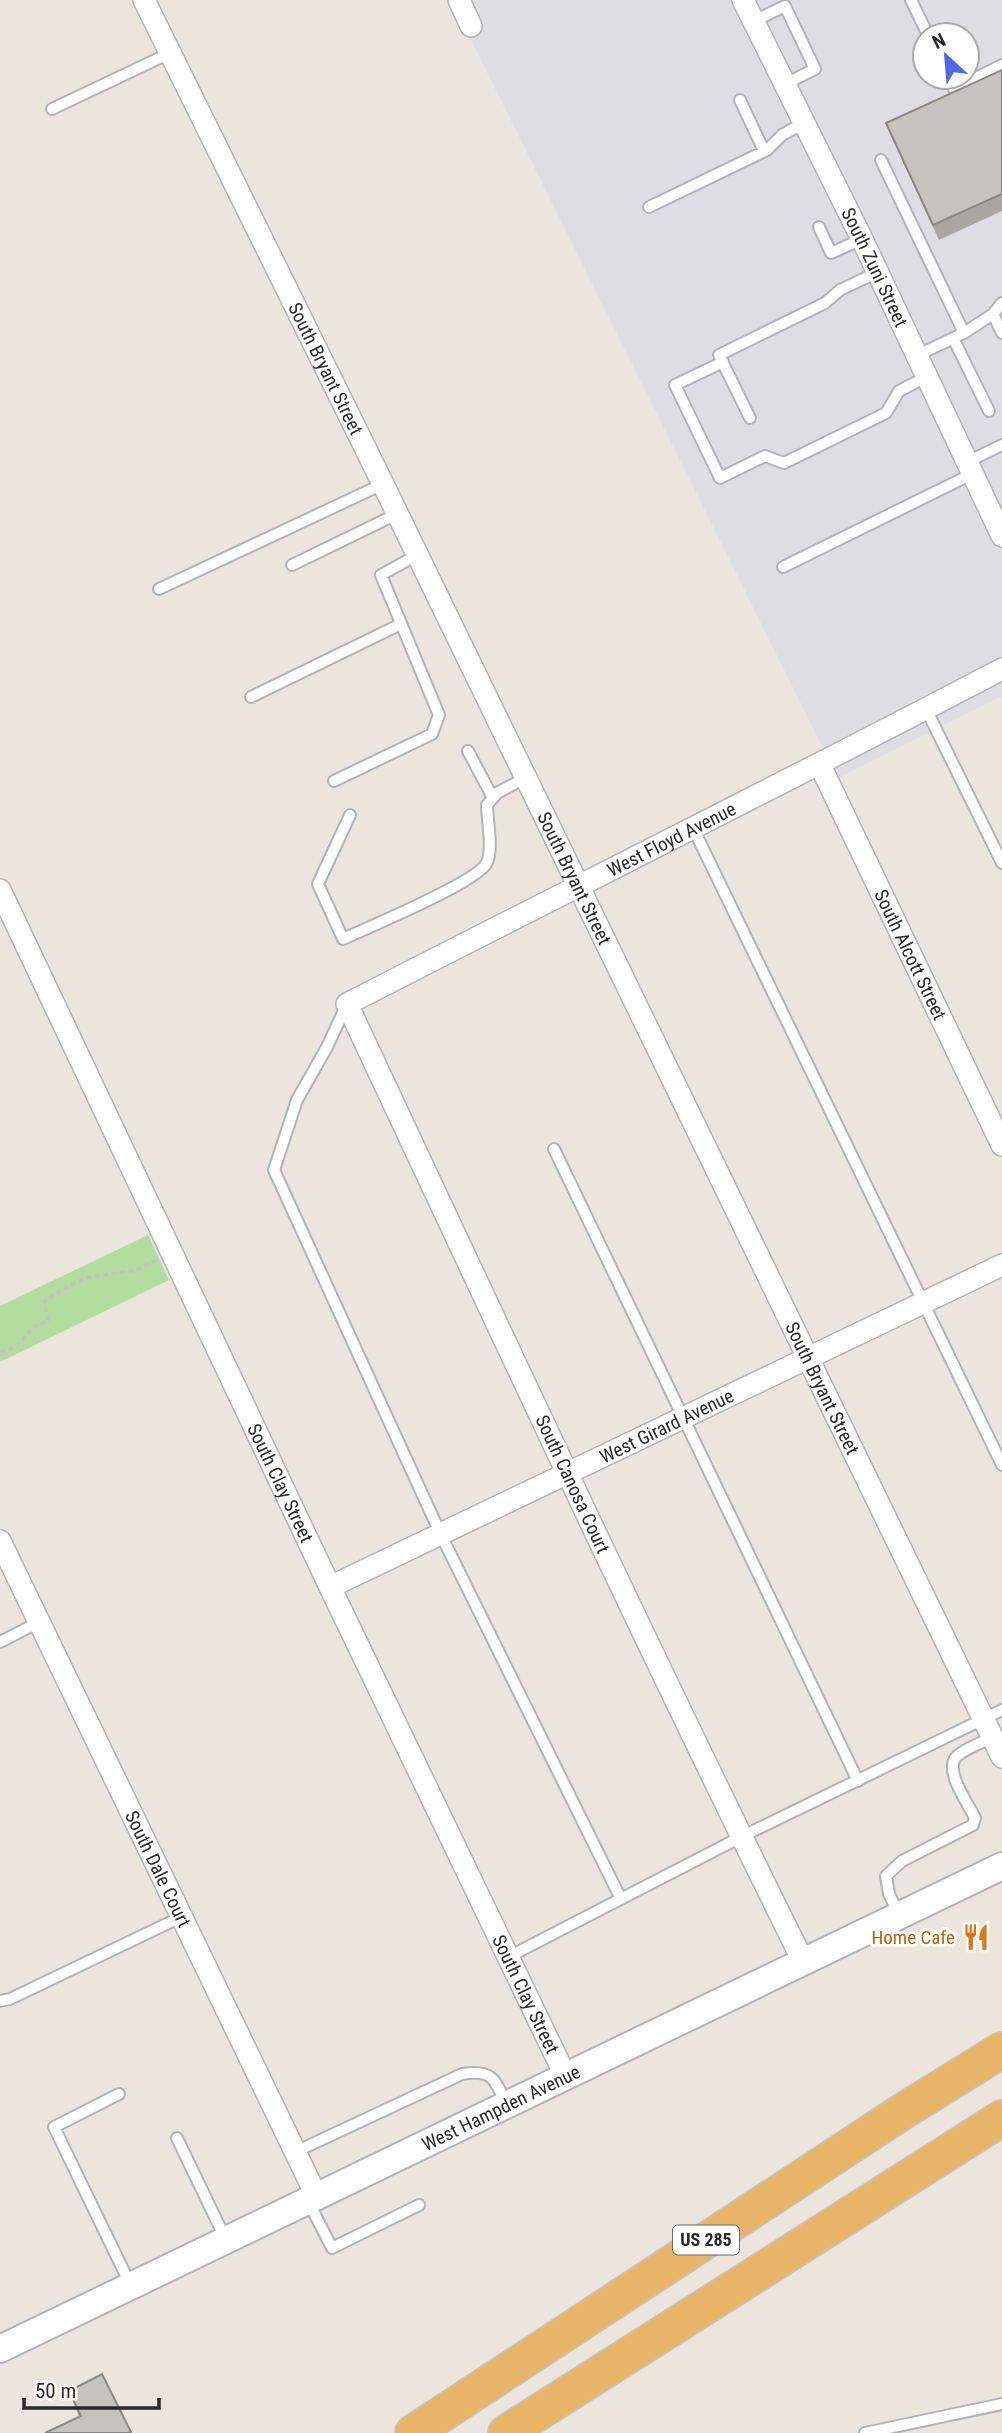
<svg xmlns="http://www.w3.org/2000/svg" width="1002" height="2433" font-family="'Roboto Condensed',sans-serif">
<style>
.industrial{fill:#dfdde4;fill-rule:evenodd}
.green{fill:#b3dc9f}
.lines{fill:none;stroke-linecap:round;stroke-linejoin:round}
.service-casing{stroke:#b1b3bc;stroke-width:14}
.minor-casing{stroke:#b1b3bc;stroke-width:24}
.tertiary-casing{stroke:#b1b3bc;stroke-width:30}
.trunk-casing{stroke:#c3c3c3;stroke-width:38}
.path{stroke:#c3c3c3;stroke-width:3.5;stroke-dasharray:5 3.5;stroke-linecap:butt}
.service{stroke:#fff;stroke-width:10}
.minor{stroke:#fff;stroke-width:21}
.tertiary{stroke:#fff;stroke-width:26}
.trunk{stroke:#e8b568;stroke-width:35}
.wall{fill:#aaa7a3}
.building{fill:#c6c2bd;stroke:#8b8884;stroke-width:2}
.labels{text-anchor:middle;stroke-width:6;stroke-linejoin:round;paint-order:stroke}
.shield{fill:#fff;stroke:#6a6a6a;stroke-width:2}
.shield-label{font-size:18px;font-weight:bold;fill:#2a2a2a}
.street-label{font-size:19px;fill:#2a2a2a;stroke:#fff}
.food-label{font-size:19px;fill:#c56008;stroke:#fff;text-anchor:end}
</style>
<rect width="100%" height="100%" fill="#ebe5dd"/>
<path class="industrial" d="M451 0H1002V696L838 778ZM925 35H967V77H925Z"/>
<path class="green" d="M148 1235 169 1280 0 1362V1306Z"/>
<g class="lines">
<defs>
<path id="service" d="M911 0 928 35
M754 21 785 6 815 69 785 84
M948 77 954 89 1002 65
M740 100 764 151
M52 109 170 53
M881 160 964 333 916 356
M649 207 767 150 782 135 804 123
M819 227 831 253 862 239
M993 314 1002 333
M964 333 993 314 1002 303
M953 338 989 411
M723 362 675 385 720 478 765 456 784 463 886 413 899 391 926 377
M750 418 719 355 825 303 840 290 876 273
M967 462 1002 445
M292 565 397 514
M783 567 972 474
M159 589 383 484
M251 697 401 624
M926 709 1002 863
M468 751 493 798
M334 781 432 734 439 715 381 575 417 555
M350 815 318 884 343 939C369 927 475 883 486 864 494 851 487 821 487 805L497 793 525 778
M693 828 1002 1465
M347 1004 327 1047 297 1100 274 1170 441 1535 621 1899
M554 1149 858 1781
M0 1642 39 1622
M899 1915 889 1894 886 1876 902 1861 973 1825 975 1818C968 1803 943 1770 957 1756 966 1748 982 1743 992 1737
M508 1957 741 1837 1002 1710
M0 2001 10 1999 181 1917
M119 2094 54 2127 131 2286
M177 2138 226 2240
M295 2152 462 2074C492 2069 495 2079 506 2104
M308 2201 332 2248 419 2205
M865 2433 1002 2404"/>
<g id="minor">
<path id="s1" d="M144 0 383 484 1002 1757"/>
<path d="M459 0 471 26"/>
<path id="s2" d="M743 0 862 239 1002 536"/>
<path id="s3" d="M820 765 1002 1145"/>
<path id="s4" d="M0 890 330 1587 565 2075"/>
<path id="s5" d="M0 1541 317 2197"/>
<path id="s6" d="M330 1587C555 1481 777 1371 1002 1265"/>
<path id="s7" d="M803 1961C646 1645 497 1324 347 1004 565 892 785 783 1002 669"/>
</g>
<g id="tertiary">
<path id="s8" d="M0 2349 1002 1866"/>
</g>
<path id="trunk" d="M413 2433 905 2110 1002 2050
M506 2433 1002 2118"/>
</defs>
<use href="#service" class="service-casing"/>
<use href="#minor" class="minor-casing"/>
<use href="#tertiary" class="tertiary-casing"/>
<use href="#trunk" class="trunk-casing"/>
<path class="path" d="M0 1352C17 1350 23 1338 33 1328 37 1325 44 1322 49 1320L44 1302 61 1290 85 1278 136 1270 156 1260"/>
<use href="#service" class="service"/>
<use href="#minor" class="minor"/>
<use href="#tertiary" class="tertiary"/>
<use href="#trunk" class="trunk"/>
</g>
<path class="wall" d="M1002 70V211L939 240 892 138 886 123Z
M102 2374 131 2433H45L79 2417 69 2391Z"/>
<path class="building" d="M1002 70V194L933 225 886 123Z
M102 2374 131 2432 129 2433H45L81 2416 69 2391Z"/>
<defs>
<symbol id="restaurant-bare" viewBox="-9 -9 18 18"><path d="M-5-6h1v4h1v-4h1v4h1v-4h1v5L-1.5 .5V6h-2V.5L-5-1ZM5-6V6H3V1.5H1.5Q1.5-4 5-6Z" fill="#e8710a" stroke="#fff" stroke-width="2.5" paint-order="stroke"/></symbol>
</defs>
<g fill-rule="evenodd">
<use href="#restaurant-bare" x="957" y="1918" width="38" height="38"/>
</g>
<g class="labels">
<rect class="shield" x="673" y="2225.5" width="66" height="29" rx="5"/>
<g class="shield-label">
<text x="706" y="2246">US 285</text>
</g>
<g class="street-label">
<text dy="7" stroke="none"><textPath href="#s2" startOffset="298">South Zuni Street</textPath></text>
<text dy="7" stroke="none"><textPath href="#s1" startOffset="411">South Bryant Street</textPath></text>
<text dy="7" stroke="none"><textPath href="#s7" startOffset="1424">West Floyd Avenue</textPath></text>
<text dy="7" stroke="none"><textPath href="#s1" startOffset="978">South Bryant Street</textPath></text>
<text dy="7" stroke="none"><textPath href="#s3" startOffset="210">South Alcott Street</textPath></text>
<text dy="7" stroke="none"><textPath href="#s1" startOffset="1545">South Bryant Street</textPath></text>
<text dy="7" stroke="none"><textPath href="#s6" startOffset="373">West Girard Avenue</textPath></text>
<text dy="7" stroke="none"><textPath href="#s4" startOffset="656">South Clay Street</textPath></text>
<text transform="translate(573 1484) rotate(65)" y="7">South Canosa Court</text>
<text dy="7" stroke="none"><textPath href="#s5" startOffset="364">South Dale Court</textPath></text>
<text dy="7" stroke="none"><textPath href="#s4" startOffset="1223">South Clay Street</textPath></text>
<text dy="7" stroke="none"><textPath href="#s8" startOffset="556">West Hampden Avenue</textPath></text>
</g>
<g class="food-label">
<text x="955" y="1944">Home Cafe</text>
</g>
</g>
<g transform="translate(946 56) rotate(334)"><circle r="33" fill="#ffffff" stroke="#aaaaaa" stroke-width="2"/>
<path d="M0-5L12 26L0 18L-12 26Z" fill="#4d68e8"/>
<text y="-10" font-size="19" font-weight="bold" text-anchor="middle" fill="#2a2a2a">N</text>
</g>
<path d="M24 2398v10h135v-10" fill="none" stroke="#2a2a2a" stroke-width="3.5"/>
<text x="35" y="2398" font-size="21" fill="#2a2a2a" stroke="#ffffff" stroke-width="5" paint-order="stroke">50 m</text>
</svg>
